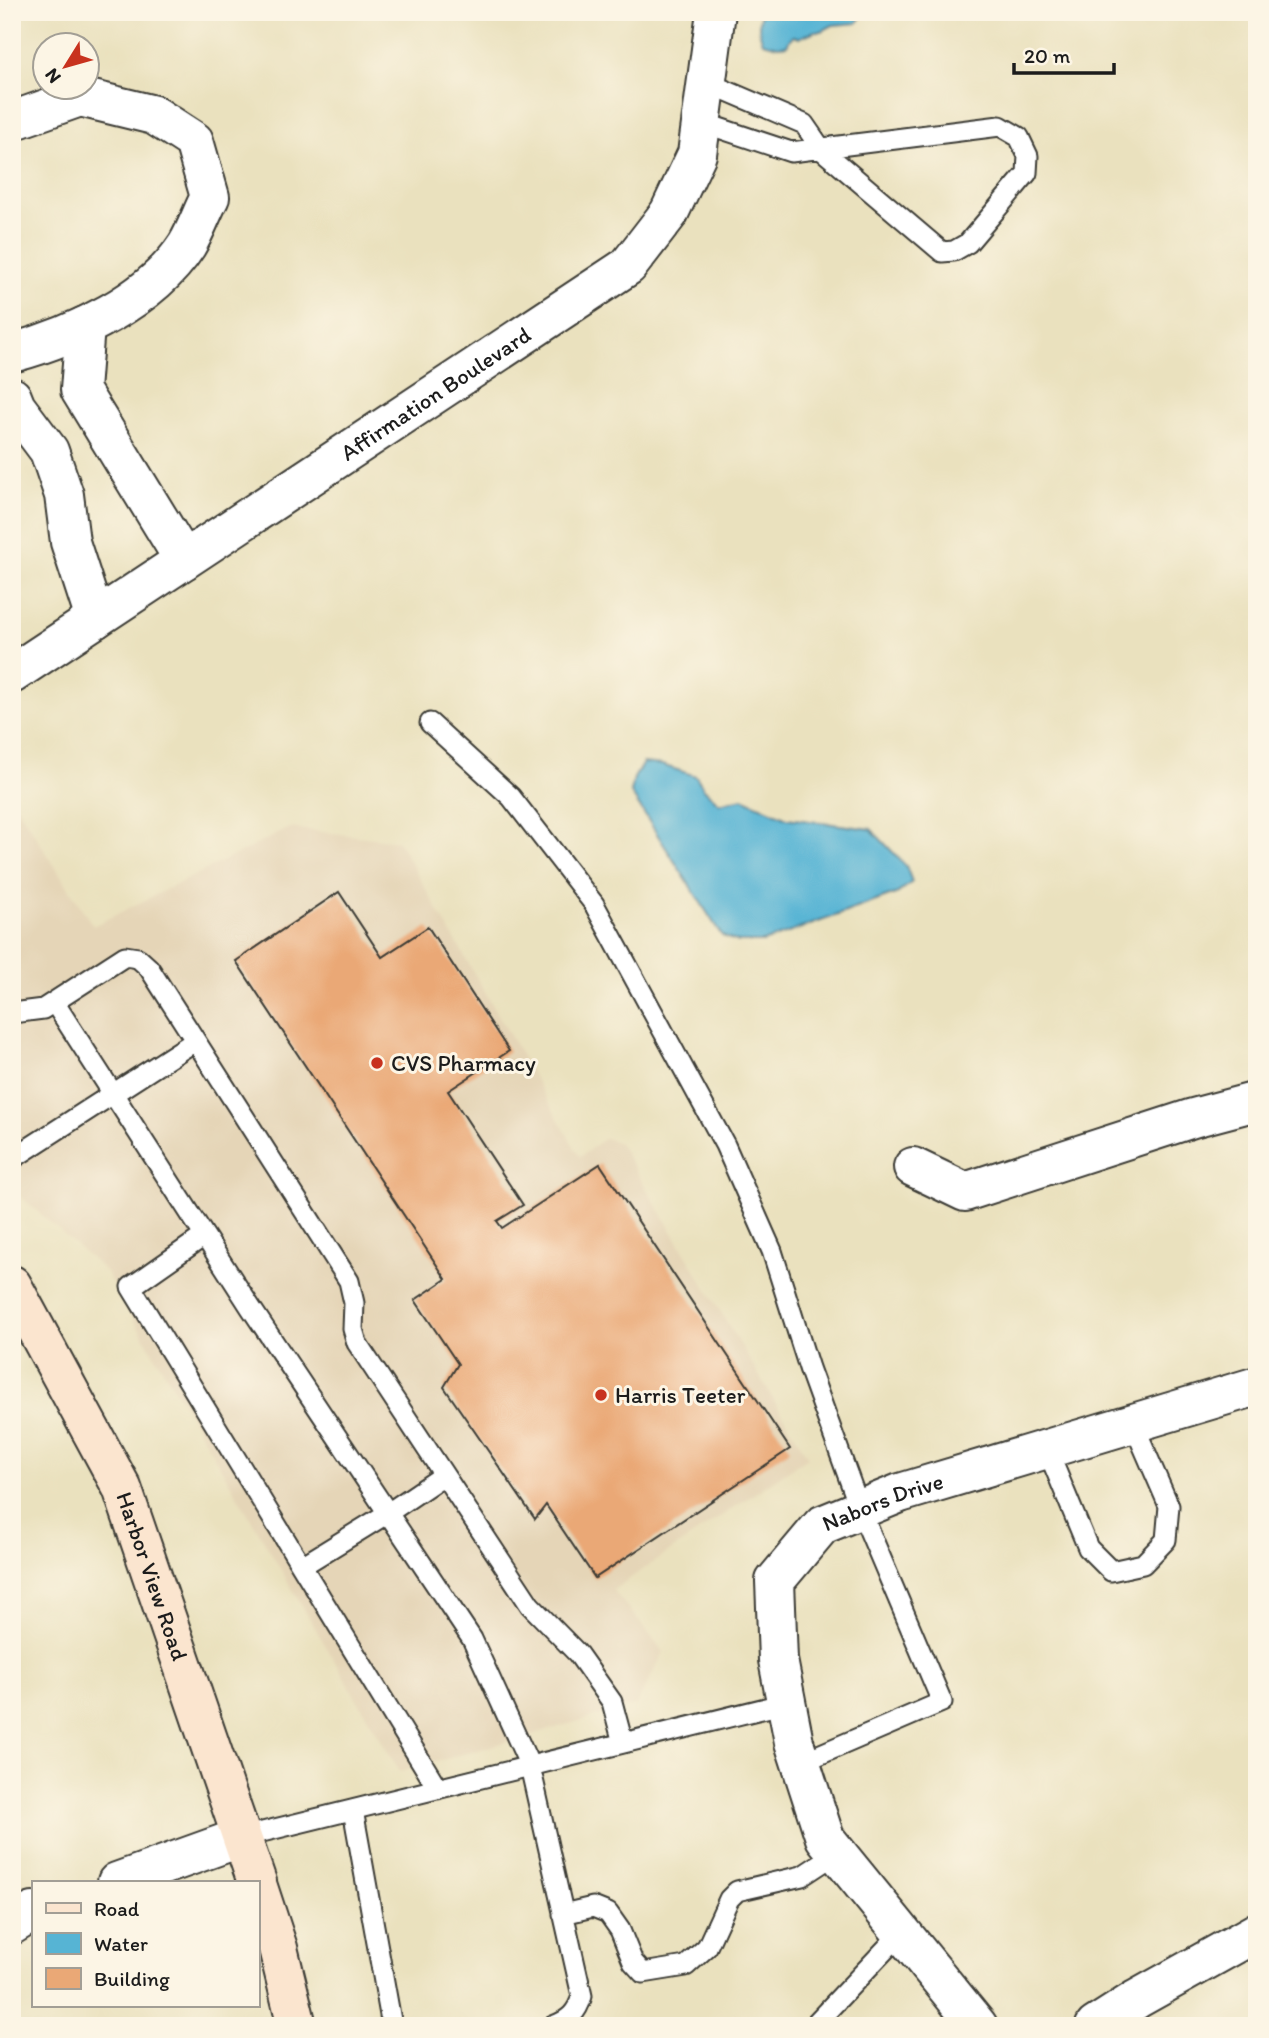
<svg xmlns="http://www.w3.org/2000/svg" width="1269" height="2038" font-family="Itim,sans-serif">
<style>
.built{fill:#e5d5b7}
.water{fill:#56b4d4;stroke:#396878;stroke-width:2}
.building{fill:#eaa876}
.lines{fill:none;stroke-linecap:round;stroke-linejoin:round}
.service-casing{stroke:#3b3a34;stroke-width:23}
.minor-casing{stroke:#3b3a34;stroke-width:42}
.secondary-casing{stroke:#3b3a34;stroke-width:42}
.service{stroke:#fff;stroke-width:19}
.minor{stroke:#fff;stroke-width:38}
.secondary{stroke:#fbe5cf;stroke-width:38}
.poi-dot{fill:#c8321e;stroke:#fcf5e5;stroke-width:2.5}
.labels{text-anchor:middle;stroke-width:6;stroke-linejoin:round;paint-order:stroke}
.street-label{font-size:23px;fill:#1c1c1c;stroke:#fcf5e5}
.poi-label{font-size:23px;fill:#1c1c1c;stroke:#fcf5e5;text-anchor:start}
</style>
<rect width="100%" height="100%" fill="#fcf5e5"/>
<filter id="ink" filterUnits="userSpaceOnUse"><feTurbulence type="fractalNoise" baseFrequency=".0143" numOctaves="2"/><feDisplacementMap in="SourceGraphic" scale="14" xChannelSelector="R" yChannelSelector="G"/><feConvolveMatrix kernelMatrix="1 2 1 2 8 2 1 2 1" color-interpolation-filters="sRGB"/></filter>
<filter id="wash" filterUnits="userSpaceOnUse"><feTurbulence type="fractalNoise" baseFrequency=".00686" numOctaves="4" result="noise"/><feDisplacementMap in="SourceGraphic" scale="28" xChannelSelector="R" yChannelSelector="G"/><feGaussianBlur stdDeviation="1.57" result="paint"/><feColorMatrix in="noise" values="0 0 0 0 0 0 0 0 0 0 0 0 0 0 0 0 0 1.4 0 .05"/><feComposite in="paint" operator="in"/></filter>
<g filter="url(#wash)">
<rect width="100%" height="100%" fill="#eae1be"/>
<path class="built" d="M12 799 93 926 290 828 398 841 580 1157 605 1138 619 1143 808 1457 613 1590 664 1652 636 1705 400 1772 105 1271 20 1196 12 1184Z"/>
<path class="water" d="M761 12H864L857 23 833 25 822 31H815L799 38 794 36 790 39 787 45 778 46 763 42C758 32 758 23 761 12Z
M643 763 662 765 696 776 704 789 719 803 743 798 787 818 871 829 906 866 912 882 898 893 763 942H738L722 936 631 793 634 778Z"/>
<g id="blocks">
<path class="building" d="M339 892 382 957 428 927 509 1051 448 1091 523 1205 497 1221 502 1228 600 1164 790 1449 595 1578 546 1505 535 1519 444 1387 458 1364 415 1300 446 1279 236 961Z"/>
</g>
</g>
<g filter="url(#ink)">
<use href="#blocks" fill-opacity="0" stroke="#3b3a34" stroke-width="2"/>
<g class="lines">
<defs>
<path id="service" d="M701 122 791 152 1000 126 1019 137 1028 156 1027 173 968 243 954 251 942 252 822 150 804 124 706 82
M430 723 511 797 594 904 725 1145 772 1251 809 1368 860 1509 942 1702 800 1763
M54 1002 251 1308 472 1639 530 1766 582 1996C577 2013 569 2020 553 2026
M12 1013 43 1009 125 956 138 958 149 968 349 1281 354 1303 353 1329 357 1343 530 1605 578 1654 612 1702 623 1743
M12 1159 195 1041
M204 1236 131 1287 438 1789
M1047 1449 1088 1548 1111 1571 1143 1564 1166 1540 1169 1506 1133 1423
M302 1566 388 1513 444 1475
M353 1810 392 2026
M242 1837 786 1703
M563 1914 593 1907 608 1913 620 1930 633 1962 643 1973 686 1966 707 1947 729 1899 737 1891 802 1876 837 1853
M813 2026 901 1933"/>
<g id="minor">
<path d="M12 121 80 97 154 115 194 141 210 197C202 212 196 230 187 245 151 301 74 336 12 353"/>
<path d="M85 326 80 390 184 560"/>
<path d="M12 397 16 407 49 451 64 495 70 542 95 619"/>
<path id="s1" d="M12 674 628 266 669 213 697 154 716 12"/>
<path d="M913 1167 965 1192 1193 1118 1257 1101"/>
<path d="M117 1882 242 1837"/>
<path d="M12 1925 33 1912"/>
<path id="s2" d="M978 2026 825 1838 794 1742 778 1660 775 1581 822 1525 900 1493 1257 1386"/>
<path d="M1095 2026 1137 1999 1257 1932"/>
</g>
<g id="secondary">
<path id="s3" d="M12 1285 122 1488 257 1882"/>
<path d="M257 1884 278 1948 297 2026"/>
</g>
</defs>
<use href="#service" class="service-casing"/>
<use href="#minor" class="minor-casing"/>
<use href="#secondary" class="secondary-casing"/>
<use href="#service" class="service"/>
<use href="#minor" class="minor"/>
<use href="#secondary" class="secondary"/>
</g>
</g>
<g class="poi-dot">
<circle cx="377" cy="1063" r="7"/>
<circle cx="601" cy="1395" r="7"/>
</g>
<g class="labels">
<g class="street-label">
<text dy="8" stroke="none"><textPath href="#s1" startOffset="508">Affirmation Boulevard</textPath></text>
<text dy="8" stroke="none"><textPath href="#s2" startOffset="644">Nabors Drive</textPath></text>
<text dy="8" stroke="none"><textPath href="#s3" startOffset="324">Harbor View Road</textPath></text>
</g>
<g class="poi-label">
<text x="391" y="1071">CVS Pharmacy</text>
<text x="615" y="1403">Harris Teeter</text>
</g>
</g>
<rect width="1269" height="2038" fill="none" stroke="#fcf5e5" stroke-width="42"/>
<rect x="32" y="1881" width="228" height="126" fill="#fcf5e5" stroke="#a29e95" stroke-width="2"/>
<rect x="46" y="1903" width="35" height="10" fill="#fbe5cf" stroke="#a29e95" stroke-width="2"/>
<text x="94" y="1916" font-size="21" fill="#1c1c1c">Road</text>
<rect x="46" y="1933" width="35" height="21" fill="#56b4d4" stroke="#a29e95" stroke-width="2"/>
<text x="94" y="1951" font-size="21" fill="#1c1c1c">Water</text>
<rect x="46" y="1968" width="35" height="21" fill="#eaa876" stroke="#a29e95" stroke-width="2"/>
<text x="94" y="1986" font-size="21" fill="#1c1c1c">Building</text>
<g transform="translate(66 66) rotate(233)"><circle r="33" fill="#fcf5e5" stroke="#a29e95" stroke-width="2"/>
<path d="M0-5L12 26L0 18L-12 26Z" fill="#c8321e"/>
<text y="-10" font-size="19" font-weight="bold" text-anchor="middle" fill="#1c1c1c">N</text>
</g>
<path d="M1014 63v10h100v-10" fill="none" stroke="#1c1c1c" stroke-width="3.5"/>
<text x="1024" y="63" font-size="21" fill="#1c1c1c" stroke="#fcf5e5" stroke-width="5" paint-order="stroke">20 m</text>
</svg>
